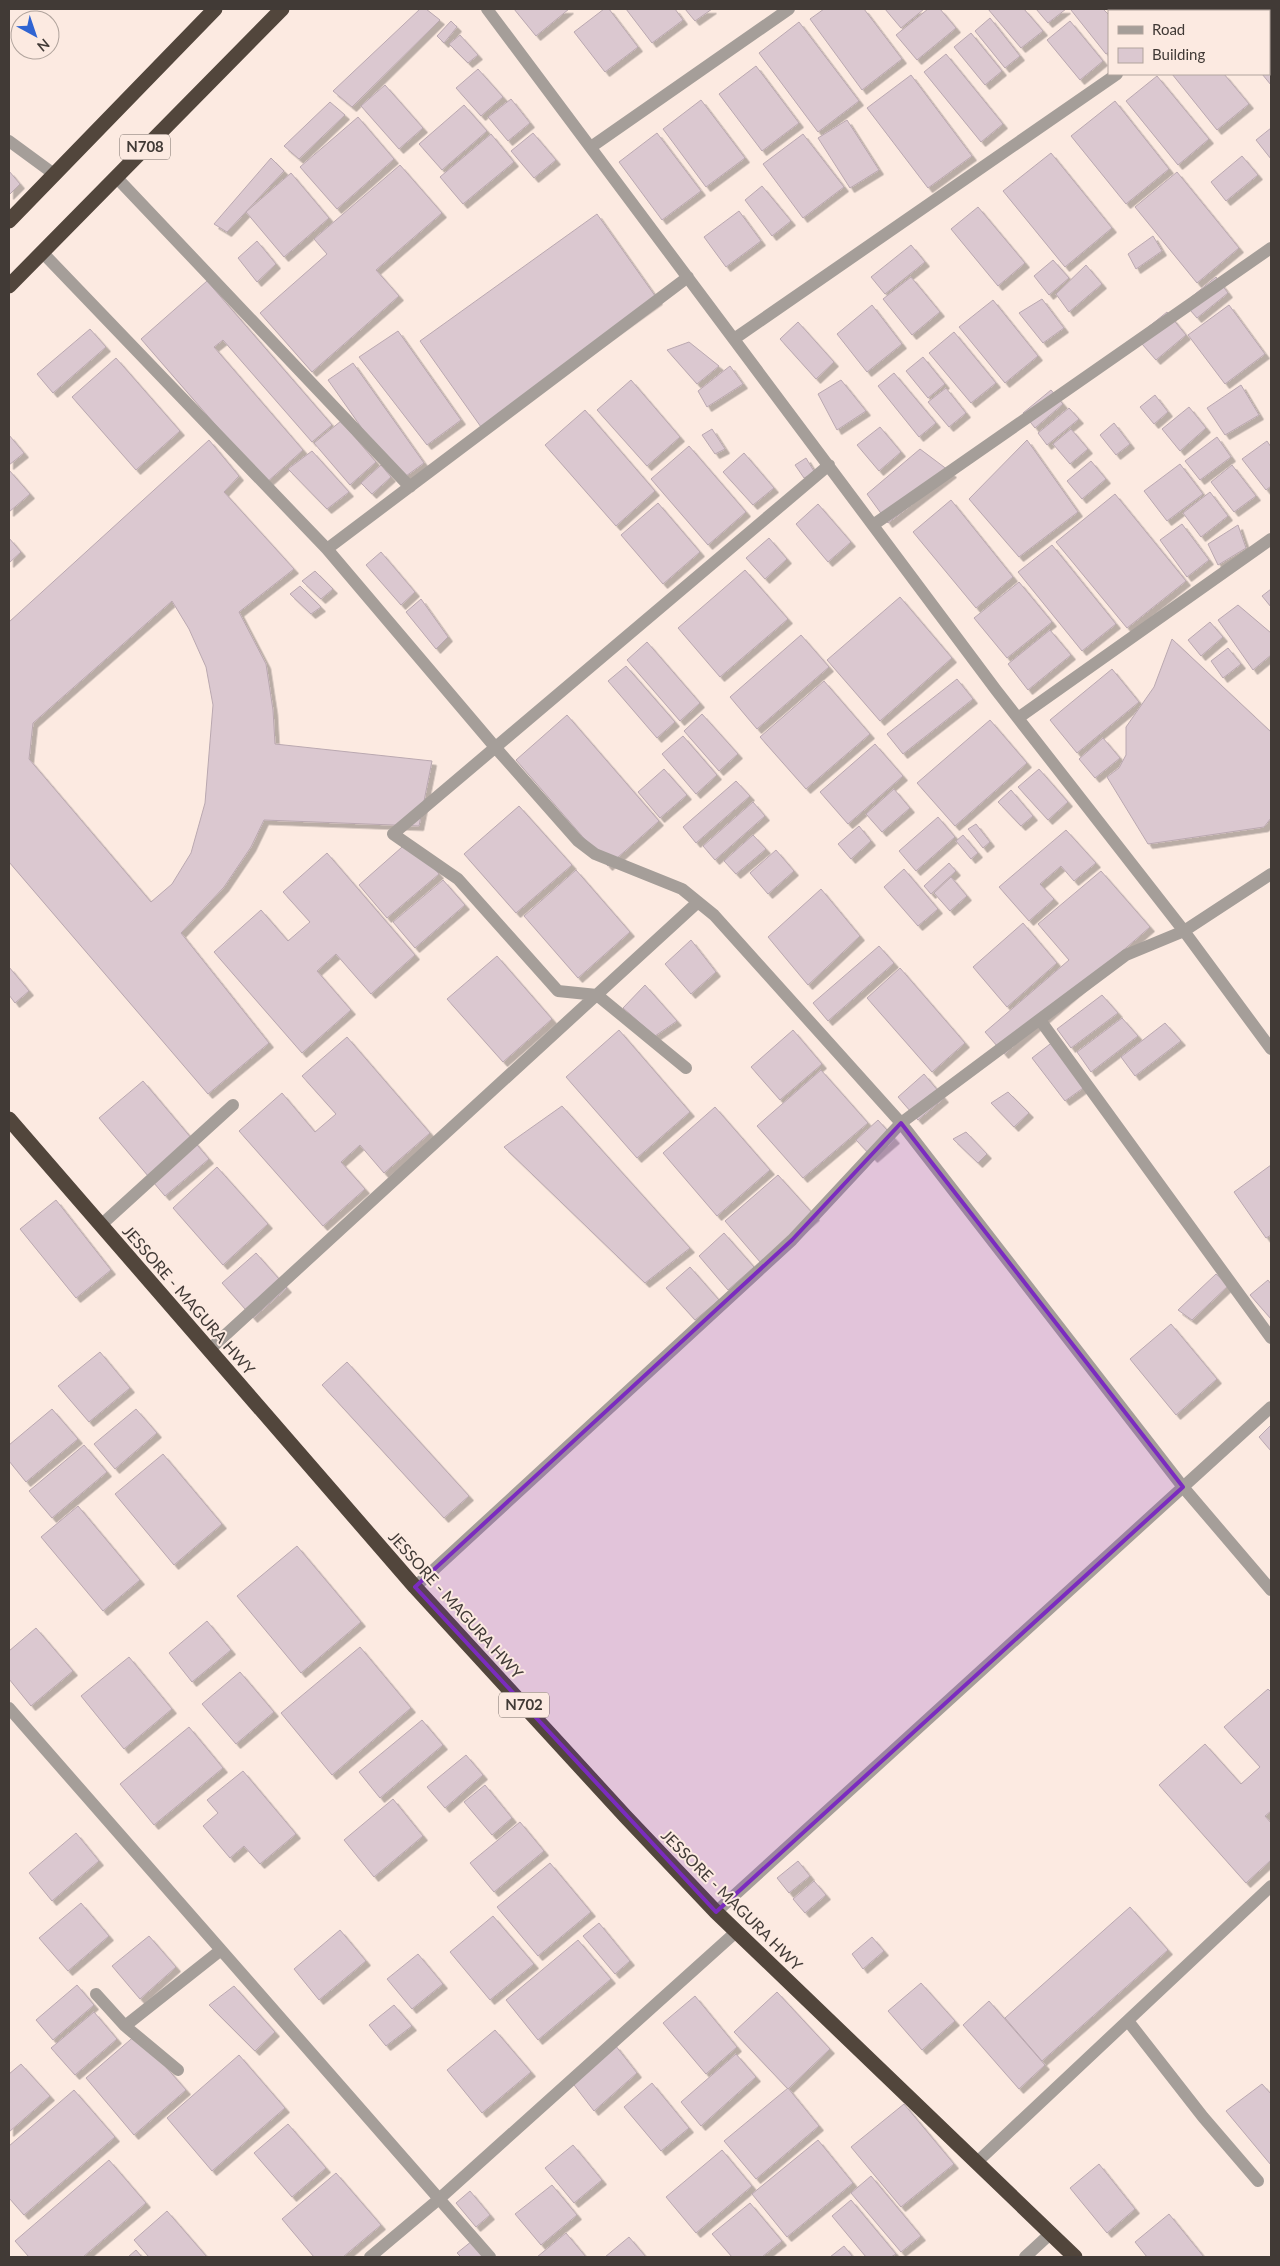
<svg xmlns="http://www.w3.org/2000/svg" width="1280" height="2266" font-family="Lato,sans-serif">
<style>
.building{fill:#dbc8d0;stroke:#baa8b0;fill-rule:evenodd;filter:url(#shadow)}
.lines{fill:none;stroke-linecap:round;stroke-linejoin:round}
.minor{stroke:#a59e99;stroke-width:12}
.highway{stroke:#52463c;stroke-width:15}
.marked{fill:#7b2cbf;fill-opacity:0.2;stroke:#7b2cbf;stroke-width:4;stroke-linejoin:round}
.labels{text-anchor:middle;stroke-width:4;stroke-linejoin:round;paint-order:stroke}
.shield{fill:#fceae1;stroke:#796f69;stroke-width:1}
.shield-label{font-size:15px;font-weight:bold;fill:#413a36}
.street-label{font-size:16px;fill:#413a36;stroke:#fceae1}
</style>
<defs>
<filter id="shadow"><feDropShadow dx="4.5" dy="4.5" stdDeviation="0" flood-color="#0004"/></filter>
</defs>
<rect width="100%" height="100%" fill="#fceae1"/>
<path class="building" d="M420 9H426L440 20 352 107 333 91Z
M514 9H569L536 36Z
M604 9H609L638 47 605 72 574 32Z
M626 9H675L683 20 652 43Z
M685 9H712L695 21Z
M824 9H864L902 59 862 90 810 19Z
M885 9H924L901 28Z
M928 9H940L956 28 917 60 896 35Z
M988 9H1024L1043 31 1021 48Z
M1036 9H1066L1048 23Z
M1073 9H1103L1109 15V52L1106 54 1071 10Z
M1134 9H1170L1167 11H1136Z
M990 18 1020 56 1005 68 975 31Z
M451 21 457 27 444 43 437 36Z
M1070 21 1103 61 1080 80 1047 40Z
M799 22 859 101 818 132 759 53Z
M971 33 1002 71 985 85 954 47Z
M460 35 478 55 468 63 449 44Z
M946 54 1003 124 981 142 924 72Z
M1271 56V85L1262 74H1269V58Z
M756 66 799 123 762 151 719 94Z
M478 69 503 97 481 116 456 88Z
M1172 74H1224L1249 104 1217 130Z
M911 75 972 156 928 188 867 108Z
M1157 76 1209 139 1178 165 1126 101Z
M385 85 423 128 399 149 361 106Z
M511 99 530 123 508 141 488 117Z
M701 100 745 158 706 187 663 129Z
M1115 101 1169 169 1126 204 1071 136Z
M330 102 345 115 299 159 284 146Z
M464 105 487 131 442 170 419 144Z
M358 117 394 159 337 209 300 167Z
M847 120 879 170 850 188 818 138Z
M1271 128V159L1256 140Z
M533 133 556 160 534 178 511 151Z
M657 133 701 191 662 220 619 162Z
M491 134 514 162 463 204 440 177Z
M803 134 844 187 803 218 763 164Z
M1051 153 1112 228 1065 267 1003 191Z
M1242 156 1258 175 1226 201 1211 182Z
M271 158 284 171 227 232 214 224Z
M400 165 442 213 376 270 399 296 312 372 260 313 327 254 314 239Z
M9 171 20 184 9 195Z
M1177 172 1239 248 1197 283 1135 207Z
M291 173 329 218 284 257 246 212Z
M762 186 791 221 772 236 745 200Z
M978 207 1025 263 998 286 951 229Z
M739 211 761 241 726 267 704 237Z
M597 214 658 300 481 427 420 341Z
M1153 236 1162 251 1136 269 1128 254Z
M257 241 276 264 257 282 238 258Z
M911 245 925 262 885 294 871 277Z
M1053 260 1069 278 1049 295 1034 276Z
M1086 265 1102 284 1069 312 1056 294Z
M911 277 940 312 912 335 883 299Z
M1216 277 1228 293 1197 318 1184 303Z
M207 281 332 425 312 442 223 340 214 347 303 450 266 483 141 339Z
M1042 299 1064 328 1043 343 1019 313Z
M993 300 1038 356 1005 383 959 327Z
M872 305 902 344 867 372 837 334Z
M1229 305 1265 354 1225 384 1188 335Z
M1167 312 1186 335 1156 360 1136 337Z
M798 322 834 362 816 379 780 339Z
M90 329 106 347 53 393 37 374Z
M398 331 461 420 427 445 359 357Z
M954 332 996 383 971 403 929 353Z
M689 342 719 366 697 384 667 350Z
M923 357 945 384 928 398 906 371Z
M116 358 180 431 136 470 72 397Z
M353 363 424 463 399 481 328 380Z
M730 366 743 384 707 407 698 391Z
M894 373 936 423 919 437 878 386Z
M631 380 680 437 647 466 597 410Z
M841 380 866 411 837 430 818 394Z
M1241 385 1259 415 1225 435 1207 408Z
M946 388 966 413 949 427 928 402Z
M1051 390 1063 404 1035 428 1023 413Z
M1155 395 1168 412 1154 424 1140 407Z
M1189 407 1206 428 1180 451 1162 429Z
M1069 408 1079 419 1047 445 1038 433Z
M585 410 655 491 616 526 545 445Z
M341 421 376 462 350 485 314 443Z
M1114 423 1130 444 1116 455 1100 435Z
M880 427 901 452 879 471 857 445Z
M712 429 725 449 715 454 702 435Z
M1071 429 1088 449 1070 464 1053 444Z
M9 435 24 453 9 465Z
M1217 437 1231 457 1200 480 1185 461Z
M209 440 239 476 224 492 294 569 239 612 266 664 273 710 275 744 432 761 419 826 264 820 251 847 224 887 181 933 269 1043 208 1094 9 862V622ZM172 601 189 629 206 667 213 705 205 803 191 853 172 884 151 902 29 759 33 723Z
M1027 440 1078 512 1019 557 969 499Z
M1267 441 1271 447V486L1266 490 1242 459Z
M689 446 746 512 708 545 651 479Z
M920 449 952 473 888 523 867 494Z
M312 451 349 492 327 509 288 469Z
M744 453 774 488 753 505 723 472Z
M806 458 815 473 804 478 795 465Z
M1091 461 1106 479 1082 499 1067 481Z
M1180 464 1203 494 1167 521 1144 491Z
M381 465 391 477 372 494 361 483Z
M1232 465 1256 496 1234 512 1211 482Z
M9 470 30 494 9 512Z
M1210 492 1228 516 1201 537 1183 513Z
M1115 494 1186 581 1127 628 1056 542Z
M951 500 1013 577 976 608 913 532Z
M658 503 700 552 663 584 621 535Z
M818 504 851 542 828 562 796 524Z
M1182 524 1209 560 1187 577 1160 540Z
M1238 525 1246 548 1218 565 1208 544Z
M9 538 21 552 9 563Z
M769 538 787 559 765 579 746 558Z
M1052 545 1116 624 1082 651 1018 572Z
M381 552 415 592 401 605 366 565Z
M745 570 788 619 720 677 678 628Z
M315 571 333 589 321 599 302 581Z
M1019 582 1052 622 1007 658 974 618Z
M300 586 321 607 311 614 290 594Z
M1271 589V607L1262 596Z
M900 597 952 658 880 721 827 660Z
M421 599 448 637 436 649 406 612Z
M1238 605 1271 633V655L1253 670 1218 620Z
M1210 622 1223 637 1201 656 1188 640Z
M1050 630 1071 655 1028 690 1008 664Z
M801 635 829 667 757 729 730 697Z
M1172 639 1271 732V818L1264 827 1148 844 1107 777 1119 768 1126 755V727L1154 687Z
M647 642 700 703 680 721 627 660Z
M1228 648 1241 664 1223 678 1211 661Z
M626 666 675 722 657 738 608 681Z
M1112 669 1139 702 1077 753 1050 720Z
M957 679 973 699 903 754 887 734Z
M824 681 870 734 806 789 760 737Z
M702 714 738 754 719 771 684 731Z
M567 715 659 821 608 866 516 760Z
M990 720 1027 763 955 826 917 783Z
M683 736 717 775 696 794 662 754Z
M1103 738 1120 758 1095 778 1079 759Z
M875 744 903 776 848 824 820 792Z
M664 769 687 795 660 818 638 792Z
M1039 769 1068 802 1048 820 1018 787Z
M736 781 750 796 696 843 683 827Z
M894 789 910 808 882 832 866 814Z
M1011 790 1033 816 1021 826 998 802Z
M753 802 765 816 715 860 703 846Z
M519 806 572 865 516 913 464 854Z
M938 817 955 837 916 871 899 851Z
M976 824 990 842 983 848 968 829Z
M859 826 871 841 851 859 838 844Z
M1066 830 1096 863 1074 881 1061 866 1040 884 1054 899 1029 921 999 887Z
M753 835 766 849 736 874 724 861Z
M963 835 978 853 971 859 956 841Z
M410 840 439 874 387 918 359 885Z
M776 850 794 871 768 894 750 873Z
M327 853 415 955 371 994 336 954 317 971 351 1010 302 1053 214 952 261 910 288 941 310 922 283 892Z
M949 863 956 871 931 894 924 886Z
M904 869 938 909 918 926 884 887Z
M576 870 630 932 578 978 524 916Z
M1101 871 1150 927 1004 1054 985 1032 1069 960 1038 924Z
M951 877 967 896 950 911 934 893Z
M443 880 465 905 415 948 393 922Z
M821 889 860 936 808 985 768 937Z
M1023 923 1057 963 1007 1007 973 967Z
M691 940 716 972 691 994 665 964Z
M879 946 894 963 828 1021 813 1003Z
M497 956 552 1019 503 1062 447 999Z
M9 967 29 991 15 1003 9 995Z
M900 968 965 1043 932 1072 867 998Z
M645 985 677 1021 655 1036 623 1008Z
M1102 995 1118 1013 1071 1048 1057 1029Z
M1122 1018 1138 1036 1091 1072 1077 1052Z
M1165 1023 1181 1041 1135 1076 1121 1057Z
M619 1030 690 1112 637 1158 566 1077Z
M793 1030 822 1064 780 1100 751 1067Z
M347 1037 430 1133 384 1173 360 1145 341 1162 365 1189 323 1226 239 1131 282 1093 315 1132 336 1114 302 1076Z
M1054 1041 1086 1086 1065 1101 1032 1058Z
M821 1070 868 1123 803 1178 757 1126Z
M924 1074 944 1098 918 1120 898 1097Z
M143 1081 209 1159 165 1196 99 1118Z
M1008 1092 1029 1113 1014 1127 991 1103Z
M562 1106 690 1248 645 1283 504 1147Z
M715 1107 770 1170 717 1216 663 1153Z
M878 1120 895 1139 873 1158 856 1140Z
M966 1132 987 1154 978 1163 953 1139Z
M1271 1165V1235L1266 1238 1234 1192Z
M217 1167 268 1224 223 1265 173 1208Z
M778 1175 815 1216 761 1263 725 1221Z
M56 1200 111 1270 76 1298 20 1229Z
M724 1233 754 1267 728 1290 699 1256Z
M256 1253 287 1288 253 1318 222 1283Z
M690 1267 719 1300 695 1320 666 1288Z
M1216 1274 1229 1285 1192 1320 1178 1310Z
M1268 1280 1271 1284V1319L1250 1295Z
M1171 1324 1217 1379 1176 1415 1130 1359Z
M100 1352 130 1388 89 1422 58 1386Z
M347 1362 469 1496 444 1518 322 1385Z
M52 1409 78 1439 26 1482 9 1461V1445Z
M136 1409 157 1433 115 1469 94 1444Z
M1271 1425V1451L1259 1437Z
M84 1445 107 1472 52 1518 29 1491Z
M163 1454 222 1524 174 1565 115 1494Z
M78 1506 140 1580 103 1611 41 1537Z
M297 1546 361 1622 301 1673 237 1596Z
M207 1621 231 1650 192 1682 169 1653Z
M36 1628 73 1671 31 1706 9 1679V1651Z
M360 1647 411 1708 332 1775 281 1713Z
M129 1657 172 1709 124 1749 81 1696Z
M240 1672 274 1712 236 1744 202 1704Z
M1268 1689 1271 1692V1811L1265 1816 1271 1823V1860L1246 1883 1159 1785 1205 1744 1241 1784 1260 1767 1224 1727Z
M422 1720 443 1745 380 1798 359 1772Z
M189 1727 223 1768 154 1825 120 1784Z
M466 1755 483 1775 445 1808 427 1787Z
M243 1771 296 1834 260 1864 244 1846 230 1858 203 1826 218 1813 207 1800Z
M485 1785 512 1818 492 1835 464 1802Z
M393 1799 423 1836 374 1877 344 1840Z
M520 1822 544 1851 494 1892 470 1863Z
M76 1833 99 1861 52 1901 29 1873Z
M798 1861 810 1876 789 1893 777 1878Z
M550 1863 591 1912 538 1956 497 1907Z
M814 1881 826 1895 805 1913 793 1899Z
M81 1903 109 1936 68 1971 39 1938Z
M1130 1907 1168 1950 1042 2061 1005 2018Z
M493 1916 534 1964 490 2000 450 1952Z
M599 1923 630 1961 615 1974 583 1936Z
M340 1930 366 1961 319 2000 294 1969Z
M149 1936 176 1967 140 1999 112 1966Z
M872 1937 884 1951 863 1969 852 1954Z
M578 1940 611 1979 538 2040 506 2000Z
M418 1954 443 1984 412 2009 387 1979Z
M921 1983 955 2021 922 2050 888 2011Z
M77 1985 94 2005 53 2040 36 2020Z
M234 1986 275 2032 255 2051 209 2005Z
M777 1992 830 2049 788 2089 734 2032Z
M695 1996 737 2047 706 2074 663 2023Z
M989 2001 1045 2065 1019 2089 963 2025Z
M394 2005 412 2026 386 2046 369 2025Z
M94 2012 117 2039 75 2075 51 2048Z
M495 2030 531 2072 482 2113 447 2070Z
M137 2034 186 2090 134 2135 86 2078Z
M615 2045 637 2073 594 2111 571 2081Z
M736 2054 756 2077 701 2126 681 2102Z
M239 2055 285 2108 212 2171 167 2118Z
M21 2064 50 2096 9 2132V2074Z
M652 2083 689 2128 661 2151 624 2107Z
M1262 2084 1271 2094V2165L1226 2111Z
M788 2088 819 2126 756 2179 724 2141Z
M74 2090 115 2137 24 2215 9 2198V2146Z
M904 2104 954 2164 901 2207 851 2147Z
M288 2124 326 2168 292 2197 254 2153Z
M818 2140 853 2183 787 2237 752 2194Z
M573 2145 602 2180 574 2203 545 2168Z
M722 2150 752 2186 696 2233 666 2197Z
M109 2160 146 2203 83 2257H29L15 2241Z
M1099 2164 1135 2209 1107 2233 1070 2188Z
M336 2173 381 2225 343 2257H314L282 2219Z
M871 2176 921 2236 901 2252 851 2193Z
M552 2185 577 2215 541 2245 515 2214Z
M470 2191 490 2215 476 2227 456 2203Z
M851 2200 896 2254 891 2257H866L832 2216Z
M750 2203 782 2241 762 2257H732L712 2234Z
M167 2211 207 2257H149L134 2240Z
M1169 2214 1204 2257H1147L1135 2242Z
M566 2233 586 2257H537Z
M629 2237 646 2257H605Z
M472 2241 485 2257H461L457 2253Z
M844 2246 853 2257H830Z
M136 2250 142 2257H128Z"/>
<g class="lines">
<path class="minor" d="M487 9 996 690 1184 931 1271 1049
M1207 11 1211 9
M9 141 54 174
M591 147 789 9
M116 177 410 487
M42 252 327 549 495 747 578 841 595 854 682 889 714 915 901 1123 1183 1487 1271 1590
M734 339 1117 74
M873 525 1271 248
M327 549 688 277
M1018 718 1271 539
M1040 1020 1271 1338
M686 1068 597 995 558 991 458 879 393 834 829 465
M101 1225 233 1105
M209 1350 698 902
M415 1587 792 1240 901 1123 1126 955 1184 931 1271 874
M9 1708 490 2257
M716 1912 1271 1407
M96 1994 125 2026
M1128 2021 1203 2117 1258 2181
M178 2070 125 2026 221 1950
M976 2163 1271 1886
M370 2257 439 2199 736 1932
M1025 2257 1050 2234"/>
<path class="highway" d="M9 221 215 9
M9 286 282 9
M9 1119 415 1587 625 1816 716 1912 1075 2257"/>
</g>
<path class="marked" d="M901 1123 1183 1487 716 1912 415 1587 792 1240Z"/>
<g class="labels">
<g class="shield">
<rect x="120" y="134.5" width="50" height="25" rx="4"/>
<rect x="499" y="1692.5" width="50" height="25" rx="4"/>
</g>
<g class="shield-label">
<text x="145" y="152">N708</text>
<text x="524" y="1710">N702</text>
</g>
<g class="street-label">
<text transform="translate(189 1300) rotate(49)" y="6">JESSORE - MAGURA HWY</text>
<text transform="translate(456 1605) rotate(48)" y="6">JESSORE - MAGURA HWY</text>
<text transform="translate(732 1900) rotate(45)" y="6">JESSORE - MAGURA HWY</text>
</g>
</g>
<rect width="1280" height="2266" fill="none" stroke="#413a36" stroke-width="20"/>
<rect x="1108" y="10" width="162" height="65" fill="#fceae1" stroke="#b1a49d"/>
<rect x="1118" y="26" width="25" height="8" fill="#a59e99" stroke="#b1a49d"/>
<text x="1152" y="35" font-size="15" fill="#413a36">Road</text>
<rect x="1118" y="48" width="25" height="15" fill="#dbc8d0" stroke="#b1a49d"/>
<text x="1152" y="60" font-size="15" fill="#413a36">Building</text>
<g transform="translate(35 35) rotate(140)"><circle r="24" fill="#fceae1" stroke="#b1a49d"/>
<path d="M0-4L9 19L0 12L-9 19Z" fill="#3064d2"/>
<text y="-8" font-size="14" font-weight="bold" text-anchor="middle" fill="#413a36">N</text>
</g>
</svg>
